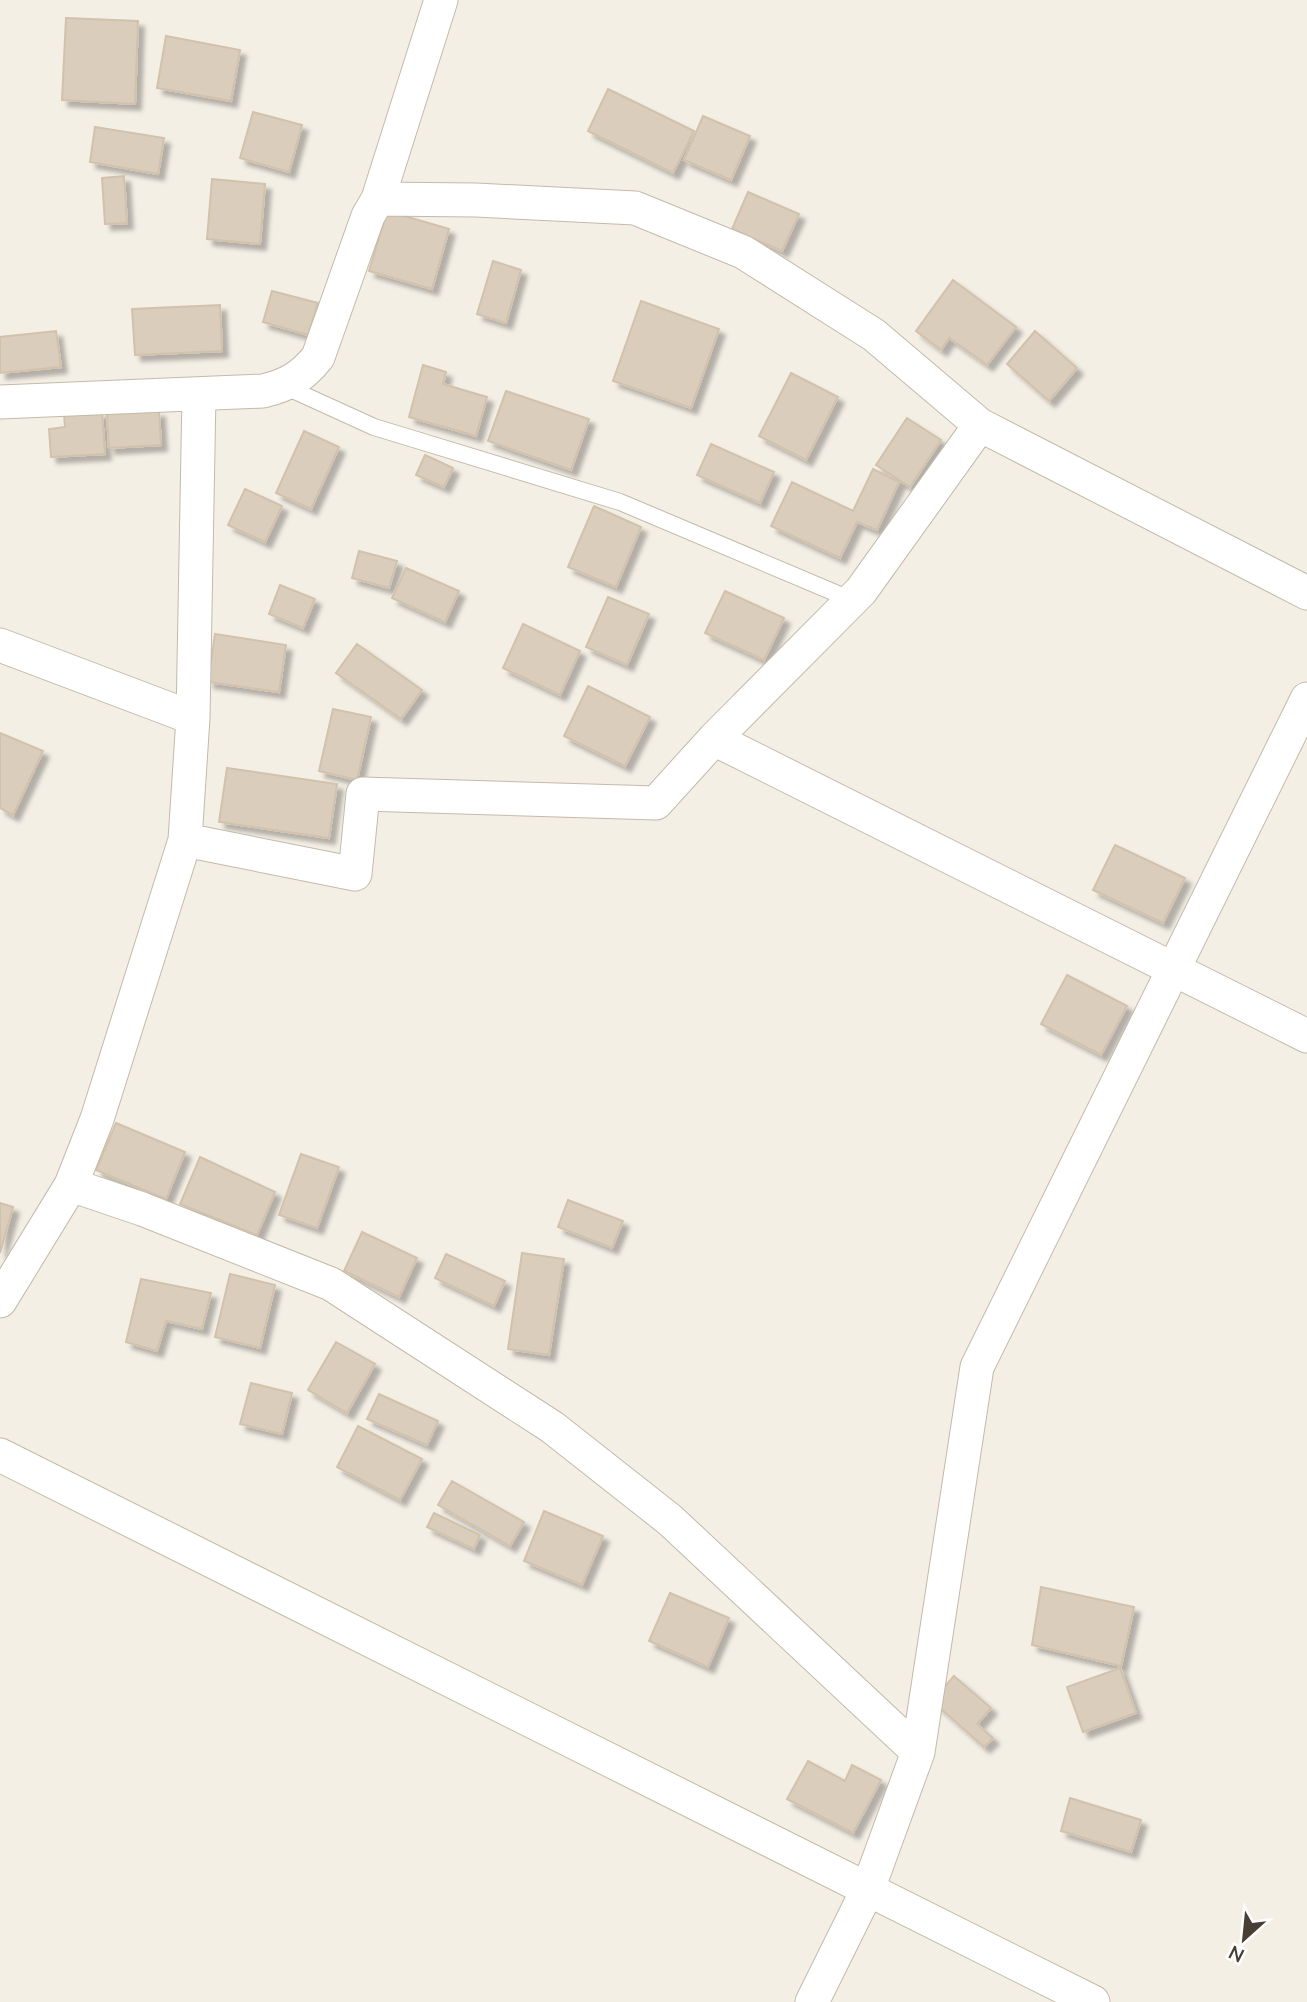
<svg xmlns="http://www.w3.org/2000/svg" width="1307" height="2002" font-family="'Nunito Sans',sans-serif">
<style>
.building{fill:#dacdbc;stroke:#d2c2ab;stroke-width:2;filter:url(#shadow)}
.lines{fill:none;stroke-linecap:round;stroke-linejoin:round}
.service-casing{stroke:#c3baa9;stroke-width:18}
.minor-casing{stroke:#c3baa9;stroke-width:35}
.service{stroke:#fff;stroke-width:16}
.minor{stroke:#fff;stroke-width:33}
</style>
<defs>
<filter id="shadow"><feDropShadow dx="6" dy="6" stdDeviation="2" flood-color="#0004"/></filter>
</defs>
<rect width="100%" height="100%" fill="#f4efe5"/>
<path class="building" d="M66 18 138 21 135 104 62 100Z
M166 36 240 50 231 101 157 88Z
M608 89 694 131 673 173 588 131Z
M253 112 302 125 289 172 240 158Z
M703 116 750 136 731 180 684 160Z
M95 127 164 138 158 174 90 162Z
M124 176 127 223 105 224 102 178Z
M212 179 265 184 260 244 207 239Z
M748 192 799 214 782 251 732 229Z
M387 211 449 229 432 289 369 271Z
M493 261 521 270 506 323 477 314Z
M953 280 1016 327 987 365 949 338 941 350 916 331Z
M272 291 318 303 308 335 263 322Z
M641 301 719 329 691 408 613 381Z
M220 305 222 351 135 355 132 309Z
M56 331 61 367 0 373V337Z
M1035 331 1077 368 1049 401 1007 364Z
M423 365 446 372 443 384 487 397 476 436 409 417Z
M791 373 838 397 806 460 759 436Z
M506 391 589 419 571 470 488 441Z
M159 411 161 445 109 448 107 414Z
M102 412 105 454 51 457 49 429 65 427 64 414Z
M907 418 941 440 910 487 876 465Z
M304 431 339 447 311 509 276 493Z
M711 444 774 472 760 503 697 475Z
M425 455 453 468 444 487 416 475Z
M873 469 899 482 877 530 857 522 840 558 771 526 792 482 853 511Z
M245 489 282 506 265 542 228 525Z
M594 506 641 527 616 587 568 567Z
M359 551 397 561 389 588 352 578Z
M406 568 459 591 445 622 392 598Z
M280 585 315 599 303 628 269 614Z
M725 591 784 618 764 660 705 633Z
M608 597 649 614 627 665 586 647Z
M523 624 580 651 560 695 503 668Z
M215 634 286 645 279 692 208 682Z
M357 644 422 690 401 719 336 673Z
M588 686 650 717 625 766 564 736Z
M333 709 371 717 357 780 319 771Z
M0 733 43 751 13 815 0 808Z
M227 768 337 784 329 838 219 822Z
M1115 845 1185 878 1163 923 1093 890Z
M1067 975 1127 1006 1101 1055 1041 1024Z
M116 1123 185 1152 166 1199 96 1170Z
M301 1154 339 1167 317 1228 279 1215Z
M200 1157 275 1192 257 1235 180 1204Z
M568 1200 623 1221 612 1248 558 1227Z
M0 1203 13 1207 0 1253Z
M362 1232 417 1258 399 1297 344 1271Z
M522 1253 564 1259 549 1355 508 1349Z
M446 1254 505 1281 494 1306 435 1278Z
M230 1274 275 1285 260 1348 215 1337Z
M141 1279 211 1293 202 1329 166 1321 157 1351 126 1342Z
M336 1342 375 1364 347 1413 308 1390Z
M251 1383 292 1393 282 1434 240 1424Z
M379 1394 438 1421 427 1445 367 1419Z
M358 1426 422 1459 400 1500 337 1467Z
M452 1481 524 1522 510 1546 438 1505Z
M544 1511 603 1536 582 1585 524 1561Z
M434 1513 480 1535 474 1549 427 1527Z
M1041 1587 1134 1607 1121 1666 1032 1645Z
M670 1593 729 1618 708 1667 649 1641Z
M1120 1668 1136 1713 1083 1732 1067 1687Z
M954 1676 991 1708 977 1724 993 1738 984 1747 932 1701Z
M808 1761 845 1781 852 1765 881 1780 853 1833 787 1799Z
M1070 1798 1141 1820 1131 1852 1061 1831Z"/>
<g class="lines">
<defs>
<path id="service" d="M284 386 374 427 620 502 852 600"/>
<path id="minor" d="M378 199 476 200 635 208 743 252 874 335 980 425 1307 593
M0 402 263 391C288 385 302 377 318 357L368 216 378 199 441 0
M0 645 193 718
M714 739 1307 1036
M185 840 355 874 363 794 656 803 714 739 861 591 980 425
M71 1185 142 1209 331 1284 552 1427 670 1520 918 1752
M0 1301 71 1185 97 1119 185 840 193 718 199 395
M0 1455 1093 2002
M812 2002 868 1889 918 1752 977 1367 1307 699"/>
</defs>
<use href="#service" class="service-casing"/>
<use href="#minor" class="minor-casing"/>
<use href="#service" class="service"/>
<use href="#minor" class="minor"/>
</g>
<g transform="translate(1244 1939) rotate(207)" stroke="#ffffff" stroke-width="5" paint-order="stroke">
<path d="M0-5L12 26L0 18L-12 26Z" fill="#473f34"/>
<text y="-10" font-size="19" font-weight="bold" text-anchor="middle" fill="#473f34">N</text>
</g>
</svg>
